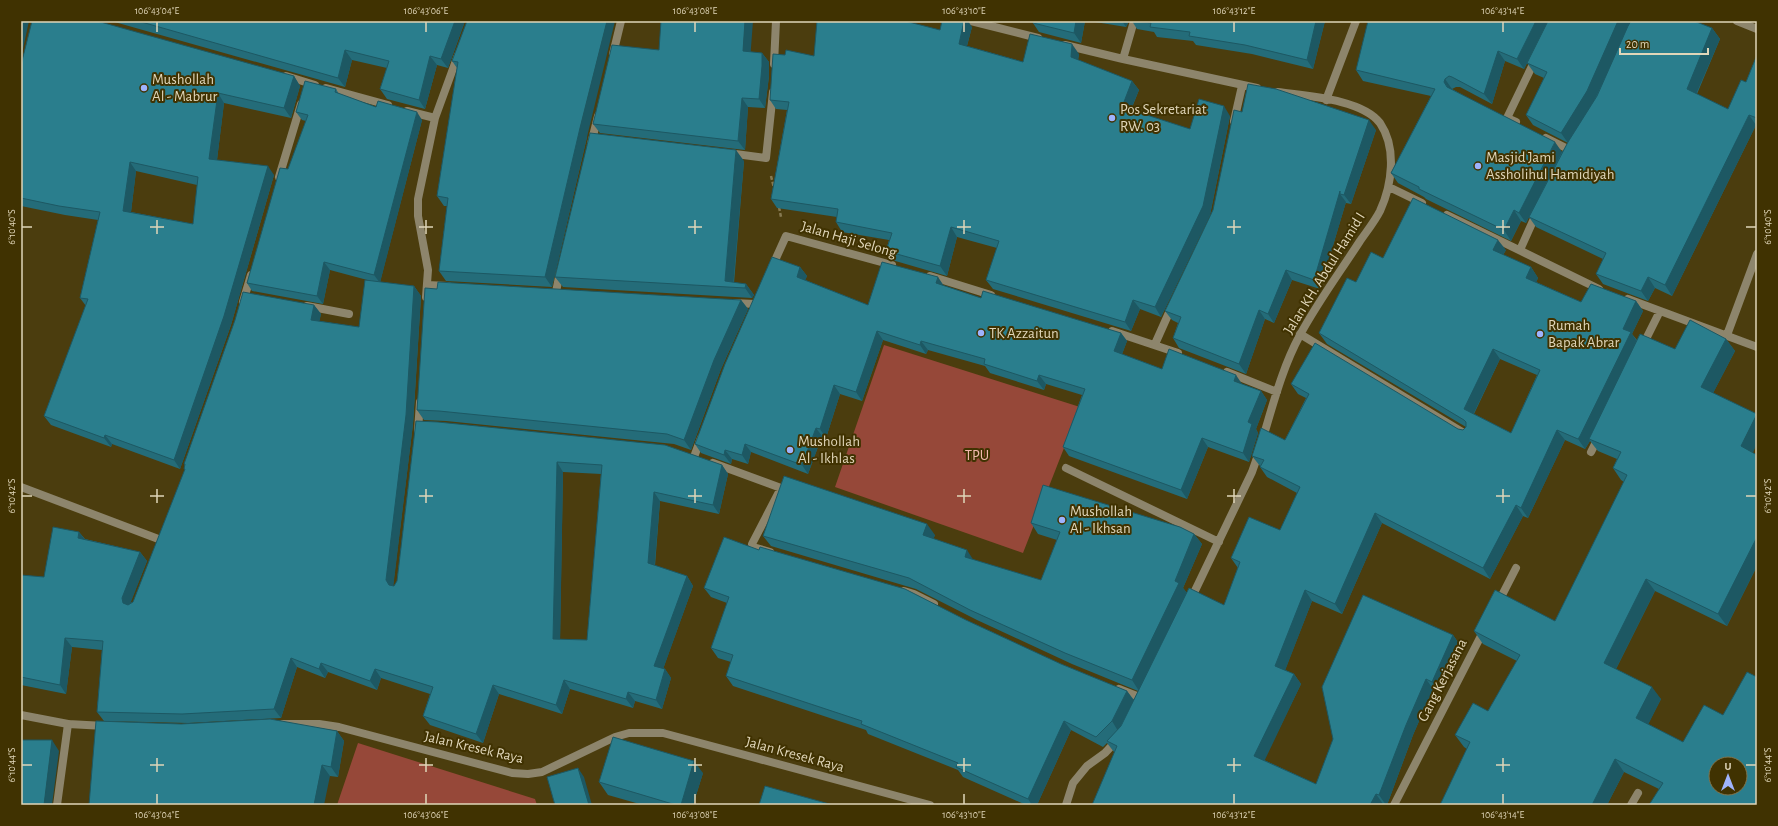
<svg xmlns="http://www.w3.org/2000/svg" width="1778" height="826" font-family="'Alegreya Sans',sans-serif">
<style>
.green{fill:#964839}
.lines{fill:none;stroke-linecap:round;stroke-linejoin:round}
.path{stroke:#867951;stroke-width:2.5;stroke-dasharray:4 2;stroke-linecap:butt}
.minor{stroke:#8d856c;stroke-width:8}
.tertiary{stroke:#8d856c;stroke-width:8}
.wall{fill:#246c79;fill-rule:evenodd}
.shaded-wall{fill:#1d5863}
.building{fill:#2a7e8d;stroke:#1d5863;fill-rule:evenodd}
.ticks{fill:none;stroke:#e0d6b9;stroke-width:1.5}
.poi-dot{fill:#9fb3fd;stroke:#403201;stroke-width:1.5}
.labels{text-anchor:middle;stroke-width:4;stroke-linejoin:round;paint-order:stroke}
.poi-label{font-size:15px;fill:#e0d6b9;stroke:#403201;text-anchor:start}
.street-label{font-size:15px;fill:#e0d6b9;stroke:#403201}
.park-label{font-size:15px;fill:#f2b9ae;stroke:#403201}
.neatline{fill:none;stroke:#e0d6b9;stroke-width:1.5}
.ticks-label{font-size:10px;text-anchor:middle;fill:#e0d6b9}
</style>
<rect width="100%" height="100%" fill="#4b3d0e"/>
<path class="green" d="M884 345 1080 407 1023 553 835 487Z
M358 743 535 799 537 805H337Z"/>
<g class="lines">
<path class="path" d="M771 176 774 188
M779 207 781 217"/>
<path class="minor" d="M971 21 1038 38
M1737 21 1757 29
M1065 45 1123 59 1257 88
M613 54 621 21
M1123 59 1134 21
M774 64 776 21
M286 76 315 85
M326 88 388 105
M1326 100 1356 21
M407 111 435 118
M1234 121 1242 86
M1516 122 1507 118 1535 60
M1546 138 1570 150
M591 144 598 116
M728 153 766 158 773 92
M279 177 301 104
M1389 187 1422 203
M1447 215 1599 289
M1520 250 1537 212
M772 267 786 236 892 265
M930 276 991 295
M427 285 448 286
M556 292 560 272
M426 297 428 270 418 216V199L435 118 458 55
M1628 299 1757 347
M243 302 251 275
M733 303 755 304
M307 306 349 314
M1112 331 1178 353
M1300 334 1467 435
M1727 335 1757 254
M1155 344 1172 306
M1642 347 1660 311
M1227 372 1277 392
M418 431 420 402
M1262 441C1273 405 1282 368 1300 335 1317 303 1340 272 1360 241 1367 231 1375 221 1380 211 1392 185 1397 148 1380 123 1362 99 1306 96 1278 92
M1591 452 1599 436
M694 457 701 438
M713 463 781 488 752 544 753 547 770 552
M1066 468 1219 542
M21 487 161 540
M904 591 914 594 934 604
M1191 599 1252 472 1259 452
M1498 603 1516 568
M1119 689 1142 698
M57 805 68 724
M1066 805 1073 783 1087 766 1105 753 1117 740
M1394 805 1484 630
M1631 805 1638 793"/>
<path class="tertiary" d="M21 715 68 724 105 726
M283 724H319L339 727 512 773 528 774 542 772 615 737 629 733H663L930 805"/>
</g>
<path class="wall" d="M111 21H465L448 68 437 65 425 109 387 99 380 89 387 68 352 60 345 87Z
M467 21 587 137 552 287 446 281 439 271 447 206H444L437 196 457 68 452 61Z
M1033 21H1085L1081 43 1039 32 1033 23Z
M1089 21H1129L1126 27Z
M1132 21H1325L1313 69 1252 54 1196 45 1193 41 1157 37 1154 32 1137 29Z
M1548 21 1524 69 1505 61 1492 104 1460 87H1456L1452 89 1562 152 1568 143 1533 125 1526 115 1544 78 1535 74 1527 63 1712 28 1720 39 1697 94 1728 109 1746 82 1757 55V125H1756L1672 296 1655 288 1648 301 1603 284 1596 274 1603 259 1536 227 1529 217 1526 223 1521 221 1511 241 1426 199 1424 197 1398 183 1391 173 1431 96 1363 81 1356 70Z
M972 27 967 46 1023 62 1079 54 1078 60 1132 81 1139 90 1131 110 1190 129 1230 116 1210 215 1161 317 1140 309 1131 331 993 289 986 280 997 248 957 237 947 276 892 260 886 251 889 240 842 232 836 222 837 217 777 208 771 199 787 110 776 109 770 100 785 55 814 56 940 30Z
M659 50 751 52 762 53 769 62V76L765 108 748 107 745 150 600 133 593 124Z
M21 65 294 76 300 86 291 118 224 103 217 160 274 175 231 325 180 469 112 444 111 447 51 425 44 416 86 306 80 298 98 220 65 215 21 206ZM136 171 197 185 193 224 131 212Z
M336 89 339 94 376 107 422 120 380 282 414 286 421 296 413 424 393 586H394L397 581 416 421 722 465 728 474 719 514 660 501 655 566 687 576 693 586 663 669H665L671 678 662 709 635 701 633 708 570 689 562 714 499 694 483 743 430 725 423 716 430 694 381 678 377 690 328 672 325 678 297 667 281 718 188 723 104 721 97 712 102 650 72 647 66 694 21 685V575L44 577 79 532 85 539 140 552 147 561 130 603 133 602 185 470 184 469 185 465 184 464 314 305 321 314 319 321 359 327 371 281 330 270 323 304 252 291 247 283 306 121 302 120 296 112ZM563 472 601 474 587 640 560 639Z
M1242 112 1376 130 1351 204 1346 203V202L1320 289 1292 280 1274 323 1265 319 1246 374 1179 348 1173 338 1178 323 1172 320 1165 311 1213 210Z
M744 161 734 283 746 284 754 295 752 298 563 287 555 277Z
M1506 250 1503 255 1531 267 1538 278 1536 282 1581 302 1636 301 1643 311 1632 334 1637 340 1675 349 1726 339 1735 351 1713 393 1753 453 1757 455V566L1727 626 1655 591 1616 669 1661 699 1648 724 1683 742 1723 715 1757 677 1659 789 1624 772 1607 805H1440L1467 749 1464 747 1455 735 1488 711 1517 661 1483 644 1474 631 1555 621 1624 482 1621 480 1613 468 1617 459 1598 451 1590 441 1585 449 1565 440 1528 518 1523 516 1490 579 1382 523 1342 614 1312 601 1285 670 1294 674 1301 684 1264 760 1316 784 1453 635 1460 645 1439 692 1433 689 1413 735 1387 805 1114 752 1107 743 1103 747 1071 730 1037 805H1026L963 777 958 770 868 734 866 730 733 686 726 676 731 662 718 658 711 648 727 603 711 597 704 588 759 550 966 620 1061 664 1127 691 1134 700 1138 691 1072 664 977 620 916 589 771 546 763 536 935 535 933 539 974 560 1041 580 1057 540 1038 534 1031 523 1194 534 1202 544 1183 588 1187 593 1224 605 1238 568 1231 558 1280 530 1297 493 1267 477 1260 467V466L1252 456 1285 440 1306 398 1298 394 1291 384 1458 429 1463 430 1466 427 1327 344 1319 333 1356 282 1383 258ZM1500 359 1537 375 1511 433 1474 414Z
M800 267 807 276 805 280 868 305 944 286 981 298 1121 333 1127 341 1122 354 1162 369 1242 384 1261 391 1267 400 1256 429 1258 433 1249 462 1208 447 1187 499 1069 456 1063 447 1082 395 1046 384 1044 390 990 373 985 366 928 350 926 354 883 340 862 401 840 394 826 438 822 436 808 474 751 452 748 464 732 459 731 464 701 453 695 444Z
M437 289 741 300 748 309 721 369 691 450 674 444 446 421 424 420 417 410Z
M337 731 344 741 338 777 330 776 89 805Z
M703 773 693 805H643L608 795 599 782Z"/>
<path class="shaded-wall" d="M21 21H29L21 58Z
M455 21H465L448 68 441 59Z
M607 21H615L587 137 552 287 545 277 580 128Z
M745 21H753L750 61 743 51Z
M964 21H968L972 27 965 53 959 44Z
M1076 21H1085L1081 43 1074 33Z
M1122 21H1129L1126 27Z
M1316 21H1325L1313 69 1307 60Z
M1536 21H1548L1524 69 1517 59Z
M1618 21H1632L1594 101 1568 143 1561 133Z
M1712 28 1720 39 1694 99 1687 89Z
M1072 44 1079 54 1077 67 1071 57Z
M345 50 352 60 345 87 338 78Z
M1498 51 1505 61 1492 104 1484 94Z
M762 53 769 62V76L765 108 759 99Z
M430 56 437 65 425 109 419 100Z
M294 76 300 86 291 118 284 108Z
M1445 79 1452 89V93L1444 82Z
M1132 81 1139 90 1128 116 1122 107Z
M218 93 224 103 216 168 209 159Z
M742 98 748 107 745 150 738 141Z
M1224 106 1230 116 1210 215 1161 317 1155 307Z
M417 112 422 120 380 283 374 275Z
M1749 115 1756 125 1672 296 1665 285Z
M1369 120 1376 130 1351 204 1344 195Z
M1555 142 1562 152 1526 223 1519 213Z
M736 150 744 161 733 287 725 281Z
M130 162 136 171 130 220 123 211Z
M268 166 274 175 231 325 180 469 174 460Z
M1340 191V194L1346 202 1320 289 1314 280Z
M1514 210 1521 221 1511 241 1504 230Z
M951 227 957 237 947 276 940 266Z
M1498 240 1506 250 1500 261 1493 250Z
M324 262 330 270 323 304 317 296Z
M800 267 807 276 803 286 797 277Z
M1531 267 1538 278 1534 288 1526 278Z
M1286 270 1292 280 1274 323 1268 314Z
M938 277 944 286 936 283Z
M1648 277 1655 288 1648 301 1641 291Z
M746 284 754 295 752 298 745 288Z
M414 286 421 296 413 424 393 589 389 585 386 580Z
M741 300 748 309 721 369 691 450 684 440 714 360Z
M1133 300 1140 309 1131 331 1125 322Z
M1636 301 1643 311 1632 334 1638 343 1589 439 1590 441 1585 449 1578 439 1623 329Z
M314 305 321 314 318 329 311 320Z
M1259 310 1265 319 1246 374 1239 364Z
M877 331 883 340 862 401 856 392Z
M1121 333 1127 341 1120 360 1114 351Z
M1726 339 1735 351 1710 399 1701 387Z
M921 341 928 350 926 354 920 345Z
M1493 349 1500 359 1471 419 1464 409Z
M1039 375 1046 384 1044 390 1037 381Z
M1236 375 1242 384 1234 381Z
M834 385 840 394 826 438 820 429Z
M1261 391 1267 400 1256 429 1258 433 1249 462 1243 453 1248 422Z
M1757 414V444L1750 459 1741 446Z
M816 428 822 436 808 474 802 465Z
M1557 430 1565 440 1528 518 1521 508Z
M105 435 112 444 111 447 104 438Z
M1202 438 1208 447 1187 499 1181 490Z
M745 444 751 452 748 464 742 455Z
M725 450 732 459 731 464 724 455Z
M557 462 563 472 560 648 553 639Z
M722 465 728 474 719 514 713 505Z
M654 492 660 501 654 572 648 563Z
M1516 505 1523 516 1490 579 1483 568Z
M1375 513 1382 523 1342 614 1335 604Z
M927 524 935 535 931 546 923 535Z
M79 532 86 541 78 538Z
M1194 534 1202 544 1183 588 1187 593 1139 691 1132 680Z
M1757 537V566L1727 626 1718 614Z
M967 550 974 561 965 557Z
M140 552 147 561 129 607 123 603 122 598Z
M687 576 693 586 661 675 654 666Z
M1646 579 1655 591 1613 675 1604 663Z
M1305 590 1312 601 1283 676 1275 666Z
M1453 635 1460 645 1439 692 1432 682Z
M65 638 72 647 66 694 60 685Z
M291 658 297 667 281 718 274 709Z
M321 663 328 672 325 678 319 669Z
M375 669 381 678 377 690 370 681Z
M665 669 671 678 662 709 656 700Z
M1294 674 1301 684 1262 766 1254 756Z
M1426 679 1433 689 1413 735 1387 805H1386L1379 795 1406 725Z
M564 680 570 689 562 714 556 705Z
M493 685 499 694 483 743 476 734Z
M1652 687 1661 699 1645 731 1636 718Z
M1127 691 1134 701 1118 731 1112 721Z
M628 692 635 701 633 708 626 699Z
M1064 721 1071 730 1037 805H1032L1028 799Z
M337 731 344 741 338 777 331 767Z
M52 740 59 751 52 805H44Z
M1615 759 1624 772 1607 805H1592Z
M694 761 703 773 693 805H681Z
M322 765 330 776 324 805H314Z
M578 768 584 777 592 805H589Z
M1376 794 1383 804 1382 805H1370Z"/>
<path class="building" d="M32 21H97L294 76 284 108 218 93 209 159 268 166 224 316 174 460 105 435 104 438 44 416 88 299 80 298 100 212 59 206 21 198V65ZM130 162 198 177 193 224 123 211Z
M138 21H455L441 59 430 56 419 100 380 89 389 61 345 50 338 78Z
M467 21H607L580 128 545 277 439 271 448 198 437 196 458 62 452 61Z
M661 21H745L743 51 762 53V66L759 99 742 98 738 141 593 124 612 45 659 50Z
M817 21H905L940 30 942 21H964L959 44 1023 62 1030 34 1072 44 1071 57 1132 81 1122 107 1190 129 1199 99 1224 106 1203 206 1155 307 1133 300 1125 322 986 280 999 241 951 227 940 266 886 251 892 233 836 222 838 209 771 199 789 102 770 100 773 54 785 55 786 50 814 56Z
M1033 21H1076L1074 33 1033 23Z
M1137 21H1316L1307 60 1245 45 1189 36 1190 32 1150 27 1151 23Z
M1368 21H1536L1517 59 1498 51 1484 94 1452 77 1449 76 1445 79 1444 82 1447 87 1555 142 1519 213 1514 210 1504 230 1419 189V187L1391 173 1435 89 1356 70Z
M1548 21H1618L1587 91 1561 133 1526 115 1547 72 1527 63Z
M1631 21H1694L1712 28 1687 89 1728 109 1741 80 1746 82 1757 55V118L1749 115 1665 285 1648 277 1641 291 1596 274 1606 253 1529 217 1568 142 1597 96 1628 26Z
M305 81 336 89 335 92 376 107 378 101 417 112 374 275 324 262 317 296 247 283 280 168 288 169 308 115 296 112Z
M1248 84 1276 89 1369 120 1344 195 1340 194V191L1314 280 1286 270 1268 314 1259 310 1239 364 1173 338 1181 317 1165 311 1213 210 1234 110 1242 112Z
M590 133 736 150 725 281 746 284 745 288 555 277Z
M1413 198 1498 240 1493 250 1531 267 1526 278 1581 302 1591 284 1636 301 1623 329 1631 332 1580 436 1578 439 1557 430 1521 508 1516 505 1483 568 1375 513 1335 604 1305 590 1275 666 1294 674 1254 756 1316 784 1333 739 1322 687 1363 595 1453 635 1432 682 1426 679 1406 725 1379 795 1376 794 1370 805H1092L1117 746 1107 741 1121 726 1189 588 1224 605 1240 562 1231 558 1249 517 1280 530 1300 487 1260 467 1264 460 1252 456 1261 428 1285 440 1309 394 1291 384 1315 343 1458 429 1463 430 1466 427V422L1464 420 1319 333 1347 278 1356 282 1371 252 1383 258ZM1493 349 1540 370 1511 433 1464 409Z
M772 257 800 267 797 277 868 305 882 262 938 277 936 283 981 298 983 291 1121 333 1114 351 1162 369 1169 349 1236 375 1234 381 1261 391 1248 422 1252 424 1243 453 1202 438 1181 490 1063 447 1085 389 1039 375 1037 381 984 364 985 359 921 341 920 345 877 331 856 392 834 385 820 429 816 428 802 465 745 444 742 455 725 450 724 455 695 444 725 364Z
M365 280 414 286 406 415 386 580 389 585 394 586 397 581 416 421 438 422 665 445 722 465 713 505 654 492 648 563 687 576 654 666 665 669 656 700 628 692 626 699 564 680 556 705 493 685 476 734 423 716 433 687 375 669 370 681 321 663 319 669 291 658 274 709 182 714 97 712 103 641 65 638 60 685 21 677V575L44 577 53 527 79 532 78 538 140 552 122 598 123 603 128 605 133 602 185 469H184L185 464H184L235 320 243 292 314 305 311 320 359 327ZM557 462 602 465 587 640 553 639Z
M438 282 741 300 714 360 684 440 667 434 439 411 417 410 425 288 437 289Z
M1690 320 1726 339 1701 387 1757 414 1741 446 1757 455V537L1718 614 1646 579 1604 663 1652 687 1636 718 1683 742 1704 705 1723 715 1747 672 1757 677V805H1649L1663 783 1615 759 1592 805H1582L1581 804 1580 805H1440L1470 742 1455 735 1473 703 1488 711 1520 655 1474 631 1495 590 1555 621 1627 475 1613 468 1621 452 1589 439 1640 334 1675 349ZM1716 764H1740V788H1716Z
M784 476 927 524 923 535 967 550 965 557 1041 580 1060 532 1031 523 1043 485 1180 527 1194 534 1175 581 1179 583 1132 680 1065 653 970 610 909 578 763 536Z
M724 537 759 550 760 547 905 589 966 620 1061 664 1127 691 1112 721 1096 737 1064 721 1028 799 956 767 958 763 861 724 862 721 726 676 733 655 711 648 729 597 704 588Z
M270 719 337 731 331 767 322 765 314 805H89L96 721 181 724Z
M613 737 694 761 681 805H676L599 782Z
M21 740H52L44 805H21Z
M578 768 589 805H555L547 777Z
M765 786 833 805H759Z"/>
<path class="ticks" d="M157 22V32M426 22V32M695 22V32M964 22V32M1234 22V32M1503 22V32M157 220V234M426 220V234M695 220V234M964 220V234M1234 220V234M1503 220V234M22 227H32M150 227H164M419 227H433M688 227H702M957 227H971M1227 227H1241M1496 227H1510M1746 227H1756M157 489V503M426 489V503M695 489V503M964 489V503M1234 489V503M1503 489V503M22 496H32M150 496H164M419 496H433M688 496H702M957 496H971M1227 496H1241M1496 496H1510M1746 496H1756M157 758V772M426 758V772M695 758V772M964 758V772M1234 758V772M1503 758V772M22 765H32M150 765H164M419 765H433M688 765H702M957 765H971M1227 765H1241M1496 765H1510M1746 765H1756M157 794V804M426 794V804M695 794V804M964 794V804M1234 794V804M1503 794V804"/>
<g class="poi-dot">
<circle cx="144" cy="88" r="4"/>
<circle cx="1112" cy="118" r="4"/>
<circle cx="1478" cy="166" r="4"/>
<circle cx="981" cy="333" r="4"/>
<circle cx="1540" cy="334" r="4"/>
<circle cx="790" cy="450" r="4"/>
<circle cx="1062" cy="520" r="4"/>
</g>
<g class="labels">
<g class="poi-label">
<text x="152" y="84">Mushollah<tspan x="152" dy="17">Al - Mabrur</tspan></text>
<text x="1120" y="114">Pos Sekretariat<tspan x="1120" dy="17">RW. 03</tspan></text>
<text x="1486" y="162">Masjid Jami<tspan x="1486" dy="17">Assholihul Hamidiyah</tspan></text>
<text x="1548" y="330">Rumah<tspan x="1548" dy="17">Bapak Abrar</tspan></text>
<text x="989" y="338">TK Azzaitun</text>
<text x="798" y="446">Mushollah<tspan x="798" dy="17">Al - Ikhlas</tspan></text>
<text x="1070" y="516">Mushollah<tspan x="1070" dy="17">Al - Ikhsan</tspan></text>
</g>
<g class="street-label">
<text transform="translate(849 239) rotate(16)" y="5">Jalan Haji Selong</text>
<text transform="translate(1324 273) rotate(-58)" y="5">Jalan KH. Abdul Hamid I</text>
<text transform="translate(1442 680) rotate(-63)" y="5">Gang Kerjasana</text>
<text transform="translate(474 747) rotate(13)" y="5">Jalan Kresek Raya</text>
<text transform="translate(795 754) rotate(15)" y="5">Jalan Kresek Raya</text>
</g>
<g class="park-label">
<text x="977" y="460">TPU</text>
</g>
</g>
<rect width="1778" height="826" fill="none" stroke="#403201" stroke-width="44"/>
<g transform="translate(1728 776)"><circle r="19" fill="#403201" stroke="#80744b"/>
<path d="M0-3L7 15L0 10L-7 15Z" fill="#9fb3fd"/>
<text y="-6" font-size="11" font-weight="bold" text-anchor="middle" fill="#e0d6b9">U</text>
</g>
<path d="M1620 48v6h88v-6" fill="none" stroke="#e0d6b9" stroke-width="2"/>
<text x="1626" y="48" font-size="12" fill="#e0d6b9" stroke="#403201" stroke-width="3" paint-order="stroke">20 m</text>
<rect x="22" y="22" width="1734" height="782" class="neatline"/>
<g class="ticks-label">
<text x="157" y="14">106°43'04"E</text>
<text x="426" y="14">106°43'06"E</text>
<text x="695" y="14">106°43'08"E</text>
<text x="964" y="14">106°43'10"E</text>
<text x="1234" y="14">106°43'12"E</text>
<text x="1503" y="14">106°43'14"E</text>
<text transform="translate(11 227) rotate(-90)" y="4">6°10'40"S</text>
<text transform="translate(1767 227) rotate(-90)" y="4">6°10'40"S</text>
<text transform="translate(11 496) rotate(-90)" y="4">6°10'42"S</text>
<text transform="translate(1767 496) rotate(-90)" y="4">6°10'42"S</text>
<text transform="translate(11 765) rotate(-90)" y="4">6°10'44"S</text>
<text transform="translate(1767 765) rotate(-90)" y="4">6°10'44"S</text>
<text x="157" y="818">106°43'04"E</text>
<text x="426" y="818">106°43'06"E</text>
<text x="695" y="818">106°43'08"E</text>
<text x="964" y="818">106°43'10"E</text>
<text x="1234" y="818">106°43'12"E</text>
<text x="1503" y="818">106°43'14"E</text>
</g>
</svg>
